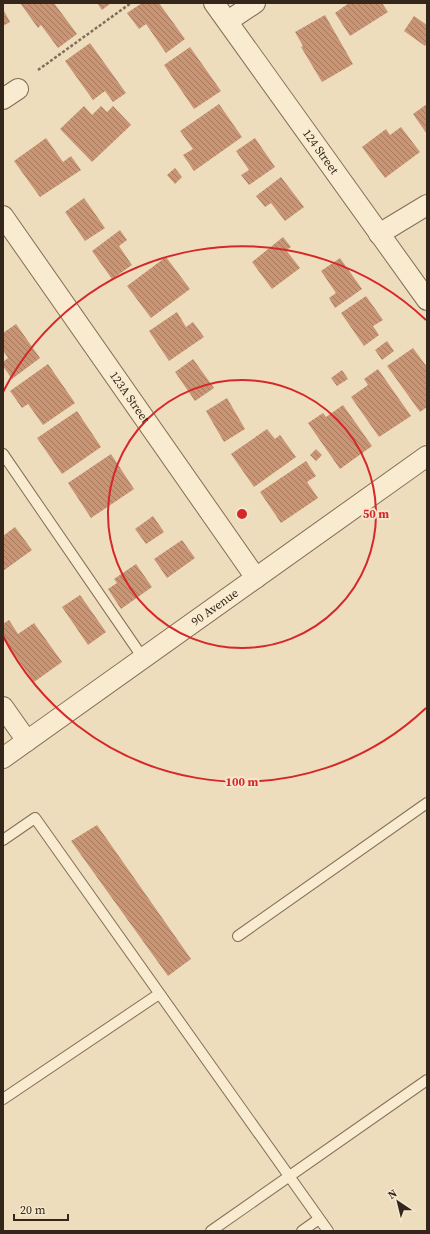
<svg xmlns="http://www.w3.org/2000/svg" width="430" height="1234" font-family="'Source Serif 4',serif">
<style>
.building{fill:url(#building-back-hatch)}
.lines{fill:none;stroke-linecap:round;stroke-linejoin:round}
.service-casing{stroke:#846d57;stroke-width:12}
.minor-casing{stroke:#846d57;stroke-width:22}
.path{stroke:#846d57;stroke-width:2.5;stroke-dasharray:3 2;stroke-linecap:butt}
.service{stroke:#f8ebd0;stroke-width:10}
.minor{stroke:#f8ebd0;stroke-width:20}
.ring{fill:none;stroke:#d62828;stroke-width:2}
.labels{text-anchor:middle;stroke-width:4;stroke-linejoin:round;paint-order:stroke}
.street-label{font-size:12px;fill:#34261b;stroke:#f4e7cd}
.centre{fill:#d62828;stroke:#f4e7cd;stroke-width:2}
.ring-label{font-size:12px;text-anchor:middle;font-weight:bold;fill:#d62828;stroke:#f4e7cd;stroke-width:4;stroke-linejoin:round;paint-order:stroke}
</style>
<defs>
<pattern id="building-back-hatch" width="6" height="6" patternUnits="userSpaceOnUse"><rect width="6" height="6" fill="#ca9574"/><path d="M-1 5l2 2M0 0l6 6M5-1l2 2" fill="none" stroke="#a5795e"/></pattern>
</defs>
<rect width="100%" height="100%" fill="#edddbd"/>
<path class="building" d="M20 3H54L77 34 58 48 41 25 38 28Z
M97 3H111L102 10Z
M142 3H159L185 39 166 53 146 24 139 29 127 13Z
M349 3H382L388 12 350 36 335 13Z
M3 9 10 22 3 26Z
M325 15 353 64 322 82 301 47 303 46 295 32Z
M414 16 427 25V43L425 46 404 31Z
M90 43 126 93 113 102 105 91 93 100 65 61Z
M190 47 221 91 194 109 164 65Z
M219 104 242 137 194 171 183 155 193 149 180 131Z
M427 104V134L413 114Z
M84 106 92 115 101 106 107 112 113 106 131 125 92 162 60 129Z
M401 127 420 152 385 178 362 147 386 129 390 135Z
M46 138 63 162 71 156 81 170 40 197 14 161Z
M255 138 275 167 249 185 241 175 249 170 236 151Z
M175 168 182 177 175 184 167 175Z
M281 177 304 207 285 221 271 203 265 207 256 196Z
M84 198 105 228 85 241 65 212Z
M120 230 127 240 119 246 132 265 112 279 92 251Z
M283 237 291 247 286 250 300 268 272 289 252 262Z
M166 257 190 289 151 318 127 286Z
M340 258 362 289 335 308 329 298 336 293 321 271Z
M366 296 383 320 373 326 379 335 364 346 341 313Z
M177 312 186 327 193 322 204 337 169 361 149 331Z
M16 324 40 358 12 379 3 366V362L8 358 3 350V333Z
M387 341 394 351 382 360 375 350Z
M413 348 427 367V407L420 412 387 366Z
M193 359 214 388 195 401 175 372Z
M48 364 75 403 43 425 28 404 22 408 10 391Z
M378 369 411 416 379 437 351 397 368 385 364 379Z
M342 370 348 379 337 386 331 378Z
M227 398 245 429 224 442 206 411Z
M343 405 372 446 340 469 308 423 323 413 326 417Z
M77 411 101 447 62 474 37 438Z
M267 429 275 439 280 435 296 457 254 487 231 454Z
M316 449 322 455 316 461 310 455Z
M111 454 134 489 91 518 68 483Z
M306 461 316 476 307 482 318 498 281 523 260 492Z
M153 516 164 532 146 544 135 529Z
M15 527 32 550 3 571V536Z
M182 540 195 558 167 578 154 559Z
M136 564 152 587 121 609 108 589 117 583 114 579Z
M80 595 106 632 88 645 62 607Z
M9 620 18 634 34 623 62 662 34 682 3 638V624Z
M97 825 191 959 168 976 71 841Z"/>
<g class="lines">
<defs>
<path id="service" d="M3 454 143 658
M3 840 35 818 328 1231
M238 936 427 803
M3 1099 159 994
M211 1231 427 1080
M302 1231 319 1219"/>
<g id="minor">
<path id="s1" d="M214 3 427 300"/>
<path d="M228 21 255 3"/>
<path d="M3 99 18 89"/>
<path id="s2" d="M3 216 256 578"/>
<path d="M379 234 427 205"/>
<path d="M3 707 27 741"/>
<path id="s3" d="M3 758 427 456"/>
</g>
</defs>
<use href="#service" class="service-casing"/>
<use href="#minor" class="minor-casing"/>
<path class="path" d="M38 70 131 3"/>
<use href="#service" class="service"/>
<use href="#minor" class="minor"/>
</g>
<g class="ring">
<circle cx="242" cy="514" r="134"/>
<path d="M426 708A268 268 0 0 1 3 636M3 392A268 268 0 0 1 426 320"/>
</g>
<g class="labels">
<g class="street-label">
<text dy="4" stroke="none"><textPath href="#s1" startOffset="183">124 Street</textPath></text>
<text dy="4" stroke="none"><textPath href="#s2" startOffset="221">123A Street</textPath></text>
<text dy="4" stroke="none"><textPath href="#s3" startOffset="260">90 Avenue</textPath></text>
</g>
</g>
<circle cx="242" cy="514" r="6" class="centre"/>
<g class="ring-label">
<text x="376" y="518">50 m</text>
<text x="242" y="786">100 m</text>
</g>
<rect width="430" height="1234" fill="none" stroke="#34261b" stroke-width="8"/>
<g transform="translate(398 1202) rotate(325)" stroke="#f4e7cd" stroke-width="3" paint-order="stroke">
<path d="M0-3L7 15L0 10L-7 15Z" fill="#34261b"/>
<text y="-6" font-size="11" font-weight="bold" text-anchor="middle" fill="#34261b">N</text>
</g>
<path d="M14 1214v6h54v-6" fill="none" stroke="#34261b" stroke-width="2"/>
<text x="20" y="1214" font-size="12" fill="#34261b" stroke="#f4e7cd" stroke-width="3" paint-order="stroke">20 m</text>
</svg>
